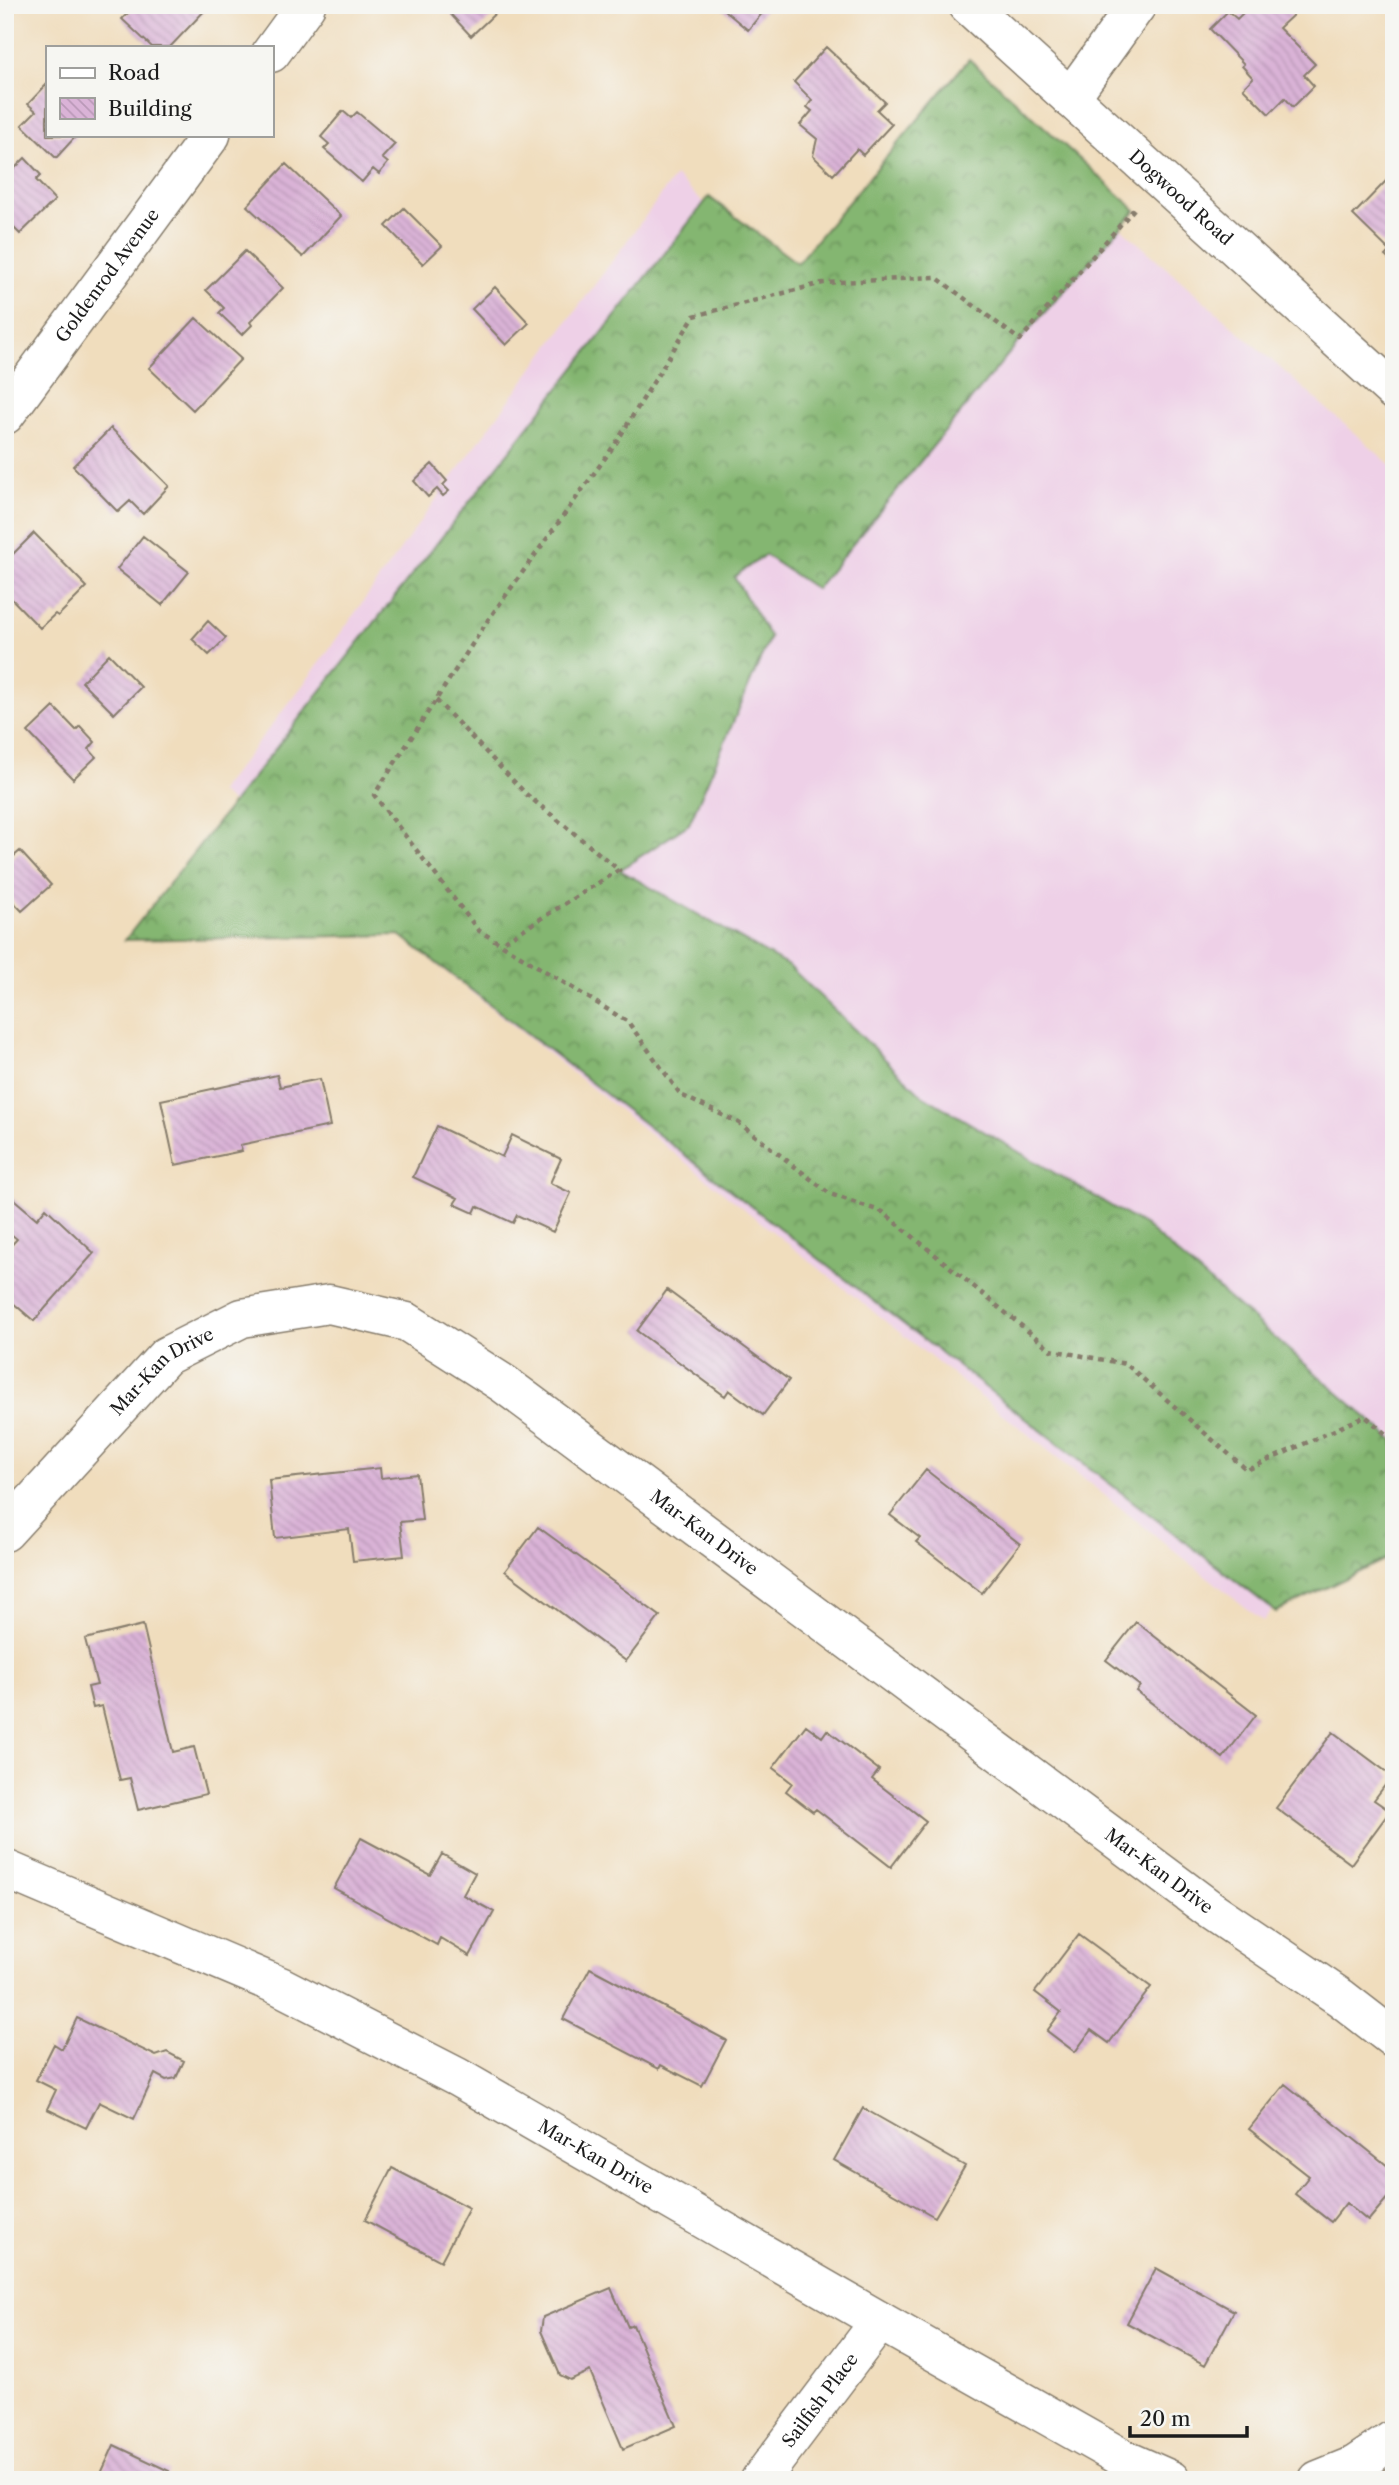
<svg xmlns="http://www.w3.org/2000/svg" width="1399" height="2485" font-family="'Libre Caslon Text',serif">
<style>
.built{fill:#eed0e7}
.forest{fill:url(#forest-crowns);stroke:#506946;stroke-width:2}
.building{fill:url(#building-back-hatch)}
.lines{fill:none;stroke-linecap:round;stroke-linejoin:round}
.minor-casing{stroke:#867c6c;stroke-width:41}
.path{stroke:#867c6c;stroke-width:4.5;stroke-dasharray:5 5;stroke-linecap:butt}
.minor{stroke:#fff;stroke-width:38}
.labels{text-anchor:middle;stroke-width:6;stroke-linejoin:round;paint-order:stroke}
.street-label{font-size:18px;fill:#1c1c1c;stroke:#f6f6f2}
</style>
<defs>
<pattern id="forest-crowns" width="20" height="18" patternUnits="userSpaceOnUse" patternTransform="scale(1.75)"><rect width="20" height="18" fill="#84b671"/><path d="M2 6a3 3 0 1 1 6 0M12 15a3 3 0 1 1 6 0" fill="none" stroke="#6b935c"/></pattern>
<pattern id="building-back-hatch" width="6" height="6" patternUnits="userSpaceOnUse" patternTransform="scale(1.75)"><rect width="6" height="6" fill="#dab3d7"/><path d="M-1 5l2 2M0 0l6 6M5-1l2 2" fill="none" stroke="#ba99b8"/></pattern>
</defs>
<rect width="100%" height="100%" fill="#f6f6f2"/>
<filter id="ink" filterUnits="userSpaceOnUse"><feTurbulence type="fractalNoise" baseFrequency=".0143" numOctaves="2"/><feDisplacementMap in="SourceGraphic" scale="14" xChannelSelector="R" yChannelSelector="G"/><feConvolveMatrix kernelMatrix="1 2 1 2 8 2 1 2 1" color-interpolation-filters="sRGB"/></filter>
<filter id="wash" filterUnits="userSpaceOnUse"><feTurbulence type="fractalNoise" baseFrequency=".00686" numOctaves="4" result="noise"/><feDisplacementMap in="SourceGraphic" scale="28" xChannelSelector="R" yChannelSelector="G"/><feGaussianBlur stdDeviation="1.57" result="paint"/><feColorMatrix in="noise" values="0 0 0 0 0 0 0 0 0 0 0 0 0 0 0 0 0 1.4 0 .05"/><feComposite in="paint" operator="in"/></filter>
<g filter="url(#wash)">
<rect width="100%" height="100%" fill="#f0ddbd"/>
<path class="built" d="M955 82 1394 468V1510L1366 1490 1263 1621 219 792 307 680 435 501 675 176 801 293Z"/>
<path class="forest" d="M969 59 1136 210 1020 340 816 589 765 555 734 577 770 637 689 824 620 870 790 967 922 1095 1145 1226 1394 1441V1555L1276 1612 400 935 125 940 709 197 797 263Z"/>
<g id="blocks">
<path class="building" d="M136 5H210L170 47H152L122 19Z
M442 5H504L471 36Z
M718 5H769L748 30Z
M1251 5H1284L1293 15 1279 28 1315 64 1304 75 1314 86 1293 107 1285 98 1269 114 1243 88 1253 78 1242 66 1244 64 1210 29 1228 11 1237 19Z
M826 47 885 102 877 110 892 124 863 155 857 149 833 175 813 156 817 139 800 125 812 111 807 107 812 100 794 82Z
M47 84V135H77L56 158 22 125 36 111 28 104Z
M343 111 351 118 357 112 395 144 382 158 388 163 379 174 373 169 362 182 324 149 329 144 321 137Z
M25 158 41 175 36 180 55 200 20 234 5 219V168L10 173Z
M286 164 341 216 303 257 247 206Z
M1386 181 1394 189V264L1385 256 1390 251 1353 215Z
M404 208 442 246 423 264 386 226Z
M245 251 283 288 250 322 252 325 242 335 219 313 224 308 206 290Z
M495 287 529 323 506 345 472 309Z
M196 318 241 359 193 410 149 368Z
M111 428 169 486 143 514 130 501 118 512 73 466Z
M432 464 447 481 443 485 449 491 443 496 437 489 428 497 414 481Z
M34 533 87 587 58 616 55 614 40 628 5 592V562Z
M143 536 189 572 162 605 117 569Z
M208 621 226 638 209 655 192 639Z
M109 654 141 687 114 714 82 682Z
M54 707 76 730 80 726 95 742 89 749 96 757 73 779 28 732Z
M20 851 51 885 22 911 5 893V864Z
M277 1075 280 1087 320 1079 330 1126 240 1145 242 1151 175 1165 161 1100Z
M437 1126 502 1157 512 1135 561 1159 550 1183 571 1193 553 1232 517 1215 513 1223 477 1206 474 1213 454 1204 458 1198 413 1177Z
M9 1195 37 1219 46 1208 94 1253 34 1321 5 1296V1252L17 1239 5 1229V1199Z
M667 1290 789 1380 763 1415 729 1390 725 1396 637 1331Z
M380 1468 381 1478 417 1474 422 1520 400 1522 404 1556 353 1561 349 1529 275 1538 269 1480Z
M926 1470 1020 1544 982 1593 916 1542 920 1538 890 1515Z
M538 1527 660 1616 626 1661 505 1571Z
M1136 1622 1256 1715 1223 1758 1136 1691 1140 1686 1106 1660Z
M143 1625 173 1752 194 1747 206 1794 138 1810 130 1778 120 1780 102 1706 93 1708 88 1687 97 1685 85 1639Z
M806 1725 822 1737 827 1730 879 1770 872 1779 926 1821 891 1867 816 1809 813 1812 786 1791 792 1783 773 1768Z
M1333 1732 1392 1776 1374 1800 1390 1811 1351 1864 1276 1808Z
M361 1838 430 1875 442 1854 475 1873 463 1895 494 1912 470 1956 440 1938 437 1945 334 1888Z
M1079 1934 1151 1987 1109 2043 1091 2030 1075 2052 1047 2031 1061 2012 1035 1992Z
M590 1968 726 2040 702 2086 661 2065 659 2069 563 2019Z
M77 2018 156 2056 167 2052 184 2061 176 2078 166 2080 155 2074 134 2119 99 2102 86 2128 47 2109 56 2090 36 2080 54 2044 62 2049Z
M1285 2084 1394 2171V2190L1368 2221 1346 2203 1331 2222 1295 2194 1309 2176 1249 2129Z
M863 2108 965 2166 935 2217 834 2160Z
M392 2168 469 2208 441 2261 365 2220Z
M1156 2268 1234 2311 1205 2365 1127 2323Z
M611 2288 628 2327 633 2325 676 2426 623 2449 590 2371 570 2380 560 2375 541 2331 543 2317Z
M114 2445 169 2471 165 2480H98Z"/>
</g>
</g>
<g filter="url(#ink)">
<use href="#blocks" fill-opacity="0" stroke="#867c6c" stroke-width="2"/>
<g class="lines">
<defs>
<g id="minor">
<path id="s1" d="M968 5 1394 391"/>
<path d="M271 53 306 5"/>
<path d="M1070 98 1137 5"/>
<path id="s2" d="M5 415 211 135"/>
<path id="s3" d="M5 1532 166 1356 242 1318 329 1304 407 1322 504 1384 1211 1910 1341 1998 1394 2039"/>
<path id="s4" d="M5 1869 280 1986 457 2077 880 2321 1126 2460 1171 2480"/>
<path id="s5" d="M760 2480 880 2321"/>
<path d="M1318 2480 1355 2465 1394 2439"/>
</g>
</defs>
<use href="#minor" class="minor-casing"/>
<path class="path" d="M1134 209 1020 340 936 277 823 283 694 316 616 443 488 620 374 795 478 930 628 1022 681 1095 739 1123 830 1194 883 1212 1051 1350 1126 1364 1247 1470 1365 1416 1394 1441
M436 700 526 794 619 870 500 944"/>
<use href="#minor" class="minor"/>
</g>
</g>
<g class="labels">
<g class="street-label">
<text dy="6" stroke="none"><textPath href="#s1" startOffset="287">Dogwood Road</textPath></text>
<text dy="6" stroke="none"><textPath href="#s2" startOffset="173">Goldenrod Avenue</textPath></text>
<text dy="6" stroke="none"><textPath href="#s3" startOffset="226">Mar-Kan Drive</textPath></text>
<text dy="6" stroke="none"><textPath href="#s3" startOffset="856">Mar-Kan Drive</textPath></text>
<text dy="6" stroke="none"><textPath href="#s3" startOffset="1423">Mar-Kan Drive</textPath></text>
<text dy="6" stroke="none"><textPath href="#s4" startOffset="658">Mar-Kan Drive</textPath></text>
<text dy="6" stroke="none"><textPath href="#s5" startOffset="100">Sailfish Place</textPath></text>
</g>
</g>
<rect width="1399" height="2485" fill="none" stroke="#f6f6f2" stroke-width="28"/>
<rect x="46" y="46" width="228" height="91" fill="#f6f6f2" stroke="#9f9f9c" stroke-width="2"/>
<rect x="60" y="68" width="35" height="10" fill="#ffffff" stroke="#9f9f9c" stroke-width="2"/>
<text x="108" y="80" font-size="21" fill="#1c1c1c">Road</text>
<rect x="60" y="98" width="35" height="21" fill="url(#building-back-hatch)" stroke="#9f9f9c" stroke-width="2"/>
<text x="108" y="116" font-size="21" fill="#1c1c1c">Building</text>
<path d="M1130 2426v10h117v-10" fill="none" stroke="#1c1c1c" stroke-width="3.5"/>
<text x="1140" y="2426" font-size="21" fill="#1c1c1c" stroke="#f6f6f2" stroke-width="5" paint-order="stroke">20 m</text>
</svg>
